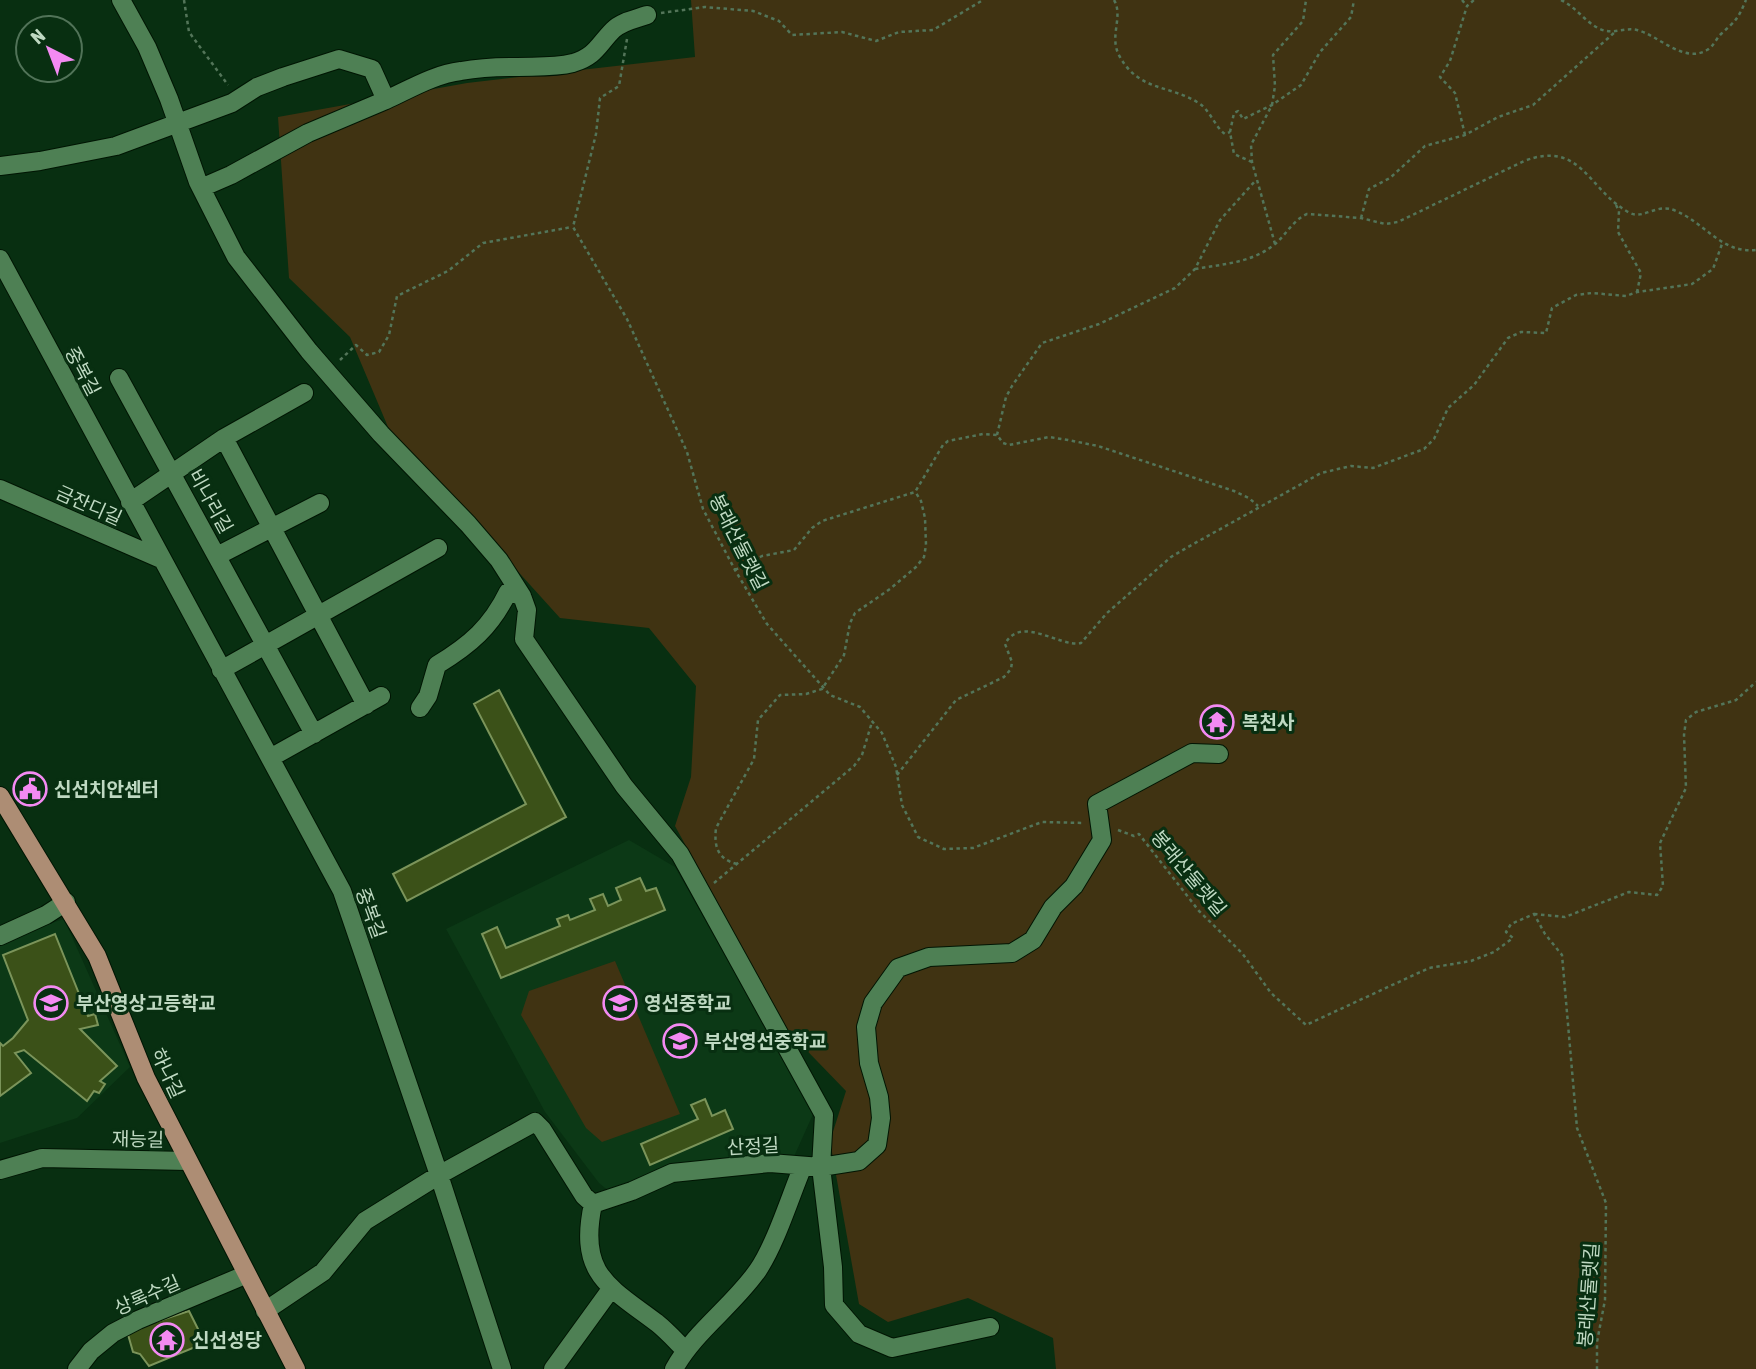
<svg xmlns="http://www.w3.org/2000/svg" width="1756" height="1369" font-family="'Asap Condensed','Noto Sans KR',sans-serif">
<style>
.built{fill:#0c3916}
.green{fill:#403312}
.building{fill:#3b5118;stroke:#7b945a;stroke-width:2}
.lines{fill:none;stroke-linecap:round;stroke-linejoin:round}
.minor-casing{stroke:#001503;stroke-width:20}
.major-casing{stroke:#001503;stroke-width:20}
.path{stroke:#537559;stroke-width:2.5;stroke-dasharray:3.5 3.5;stroke-linecap:butt}
.minor{stroke:#4e8054;stroke-width:18}
.major{stroke:#ad8d74;stroke-width:18}
.labels{text-anchor:middle;stroke-width:6;stroke-linejoin:round;paint-order:stroke}
.street-label{font-size:19px;fill:#bfd9c2;stroke:#082f11}
.poi-label{font-size:19px;font-weight:bold;fill:#bfd9c2;stroke:#082f11;text-anchor:start}
</style>
<rect width="100%" height="100%" fill="#082f11"/>
<path class="built" d="M629 840 675 867 814 1112 792 1161 610 1192 599 1183 545 1112 446 929Z
M64 919 130 1067 77 1118 0 1143V940Z"/>
<path class="green" d="M691 0H1756V1369H1056L1053 1338 968 1298 888 1322 859 1304 830 1141 846 1091 787 1030 675 826 691 777 696 686 649 628 560 618 484 534 399 453 350 337 289 278 278 117 467 83 695 57Z
M615 961 680 1114 602 1142 586 1128 521 1015 529 991Z"/>
<path class="building" d="M499 690 566 817 407 901 393 874 526 804 474 704Z
M640 878 646 891 656 888 665 910 501 978 482 934 497 927 506 948 560 926 557 919 568 915 570 920 595 910 590 899 603 894 608 906 621 900 616 888Z
M55 934 88 1016 95 1014 98 1025 80 1029 117 1066 100 1081 105 1084 99 1093 94 1091 87 1101 24 1050 15 1053 31 1073 0 1096V1043L3 1046 13 1038 28 1020 3 955Z
M705 1099 712 1116 725 1110 733 1129 650 1165 641 1144 698 1119 691 1105Z
M189 1311 205 1343 149 1366 140 1354 133 1352 127 1331Z"/>
<g class="lines">
<defs>
<path id="minor" d="M121 0 147 47 169 99 198 182 236 257 309 351 381 434 468 524 499 560 522 596
M386 100C410 89 435 74 461 71 478 68 497 67 514 67 535 66 553 68 573 63 596 56 598 45 613 30 622 21 636 19 647 15
M0 166 40 161 116 146 232 103 257 87 283 77 339 59 372 69 386 100 308 133 231 175 201 188
M0 259 342 891 439 1175 502 1369
M119 378 314 734
M224 438 366 705
M0 489 161 559
M130 502 224 438 304 393
M217 556 320 503
M221 670 438 548
M420 708 428 696 437 665C470 645 491 627 508 592L522 596 527 610 524 639 624 786 680 854 824 1115 821 1167 833 1267 834 1305 859 1334 892 1348 990 1327
M270 758 381 696
M0 936 46 915 66 902
M0 1170 42 1158 188 1161
M593 1204C578 1274 608 1286 657 1323 667 1331 676 1341 685 1350
M265 1311 323 1272 365 1221 439 1175 535 1122 542 1129 584 1196 593 1204 632 1191 672 1173 770 1163 821 1167 859 1161 877 1145 881 1118 879 1097 869 1063 866 1027 873 1003 898 968 929 957 1012 953 1033 940 1053 907 1074 886 1102 840 1097 804 1192 753 1219 754
M77 1369 91 1351 113 1333 138 1320 245 1275
M553 1369 611 1289
M674 1369C695 1331 733 1306 758 1270 776 1243 790 1197 803 1166"/>
<path id="major" d="M0 796 97 956 146 1078 296 1369"/>
</defs>
<use href="#minor" class="minor-casing"/>
<use href="#major" class="major-casing"/>
<path class="path" d="M184 0 189 32 228 85
M1114 0C1124 17 1108 37 1120 57 1139 91 1169 85 1197 102 1210 109 1214 126 1225 134L1230 132
M1462 0 1467 6
M1561 0C1576 7 1585 22 1600 29 1613 35 1624 27 1637 30 1658 35 1684 64 1707 50 1713 47 1716 39 1721 34 1736 20 1737 21 1746 0
M661 13 705 7 753 11 779 21 792 35 842 32 876 41 899 32 933 30 983 0
M627 39 619 86 600 98 596 134 573 227 627 319 687 452 703 509 735 570 767 624 830 695 860 707 882 733 896 767 902 805 918 837 944 849 973 848 1042 822 1084 823
M1465 135 1455 93 1440 77 1450 61 1467 6 1474 0
M1252 162 1234 154 1230 132 1234 113 1238 111 1243 119 1272 105 1301 85 1320 52 1351 17 1354 0
M1616 205 1619 211 1618 232 1641 273 1637 292
M1361 218 1369 189 1390 178 1425 146 1465 135 1498 117 1533 105 1615 32
M1275 244 1252 162 1251 145 1272 105 1275 86 1273 55 1303 21 1306 0
M1195 269C1223 264 1252 263 1275 244 1286 235 1293 220 1307 214L1361 218 1385 224 1398 222 1524 161C1582 139 1588 191 1630 213 1644 220 1657 202 1676 211 1705 223 1722 254 1756 250
M340 360 356 345 367 355 379 352 389 335 397 296 448 271 483 243 572 227
M997 435 1006 397 1012 386 1042 343 1099 324 1175 288 1195 269 1220 220 1256 180
M735 570 762 556 794 550 812 528 822 521 915 492 943 445 948 441 983 434 997 435 1003 443 1009 445 1049 437 1068 440 1098 446 1234 491 1249 498 1258 506
M897 775 956 700 1004 677 1011 669 1012 662 1005 644C1021 614 1060 648 1081 643L1107 613 1171 557 1188 547 1321 473 1351 466 1373 468 1424 449 1434 439 1448 408 1474 385 1508 338 1521 332 1546 333 1552 308 1576 295 1592 293 1626 296 1637 292 1692 284 1713 269 1722 244
M1118 830 1134 836 1139 834 1199 911 1242 953 1271 993 1306 1025 1429 968 1471 961 1494 952 1513 938 1506 932 1511 924 1534 914 1545 934 1562 955 1577 1128 1606 1203 1605 1300 1597 1342V1369
M737 864C717 859 714 846 716 828L754 759 758 720 780 695 806 694 822 689 844 655 850 623 855 613 890 589 916 567 924 557 926 545 925 518 921 501 916 493
M714 883 854 766 862 755 872 722
M1534 914 1565 917 1629 892 1657 895 1663 886 1660 843 1686 788 1684 735 1686 720 1696 712 1736 700 1756 682"/>
<use href="#minor" class="minor"/>
<use href="#major" class="major"/>
</g>
<defs>
<symbol id="temple-ring" viewBox="-11 -11 22 22"><circle r="9.5" fill="#082f11" stroke="#f38af2" stroke-width="1.5"/><path d="M0-6L5-2H3V0L6.5 2.5H4V6H1.5V3h-3V6H-4V2.5H-6.5L-3 0V-2H-5Z" fill="#f38af2"/></symbol>
<symbol id="civic-ring" viewBox="-11 -11 22 22"><circle r="9.5" fill="#082f11" stroke="#f38af2" stroke-width="1.5"/><path d="M-.6-6.5H3V-4.5H.6V-3L4-1V1h2V6H-6V1h2V-1L-.6-3ZM-1.2 2.5V6h2.4V2.5Z" fill="#f38af2"/></symbol>
<symbol id="school-ring" viewBox="-11 -11 22 22"><circle r="9.5" fill="#082f11" stroke="#f38af2" stroke-width="1.5"/><path d="M0-5L7-2L0 1L-7-2ZM-4 1L0 2.5L4 1V4Q0 6-4 4Z" fill="#f38af2"/></symbol>
</defs>
<g fill-rule="evenodd">
<use href="#temple-ring" x="1198" y="703" width="38" height="38"/>
<use href="#civic-ring" x="11" y="770" width="38" height="38"/>
<use href="#school-ring" x="32" y="984" width="38" height="38"/>
<use href="#school-ring" x="601" y="984" width="38" height="38"/>
<use href="#school-ring" x="661" y="1022" width="38" height="38"/>
<use href="#temple-ring" x="148" y="1321" width="38" height="38"/>
</g>
<g class="labels">
<g class="street-label">
<text transform="translate(83 371) rotate(62)" y="7">중복길</text>
<text transform="translate(211 501) rotate(61)" y="7">비나리길</text>
<text transform="translate(89 505) rotate(24)" y="7">금잔디길</text>
<text transform="translate(739 542) rotate(63)" y="7">봉래산둘렛길</text>
<text transform="translate(1189 873) rotate(50)" y="7">봉래산둘렛길</text>
<text transform="translate(371 913) rotate(70)" y="7">중복길</text>
<text transform="translate(168 1073) rotate(65)" y="7">하나길</text>
<text transform="translate(138 1139) rotate(1)" y="7">재능길</text>
<text transform="translate(753 1146) rotate(-3)" y="7">산정길</text>
<text transform="translate(147 1295) rotate(-24)" y="7">상록수길</text>
<text transform="translate(1588 1295) rotate(-86)" y="7">봉래산둘렛길</text>
</g>
<g class="poi-label">
<text x="1242" y="729">복천사</text>
<text x="54" y="796">신선치안센터</text>
<text x="76" y="1010">부산영상고등학교</text>
<text x="644" y="1010">영선중학교</text>
<text x="704" y="1048">부산영선중학교</text>
<text x="192" y="1347">신선성당</text>
</g>
</g>
<g transform="translate(49 49) rotate(318)"><circle r="33" fill="#082f11" stroke="#517358" stroke-width="2"/>
<path d="M0-5L12 26L0 18L-12 26Z" fill="#f38af2"/>
<text y="-10" font-size="19" font-weight="bold" text-anchor="middle" fill="#bfd9c2">N</text>
</g>
</svg>
